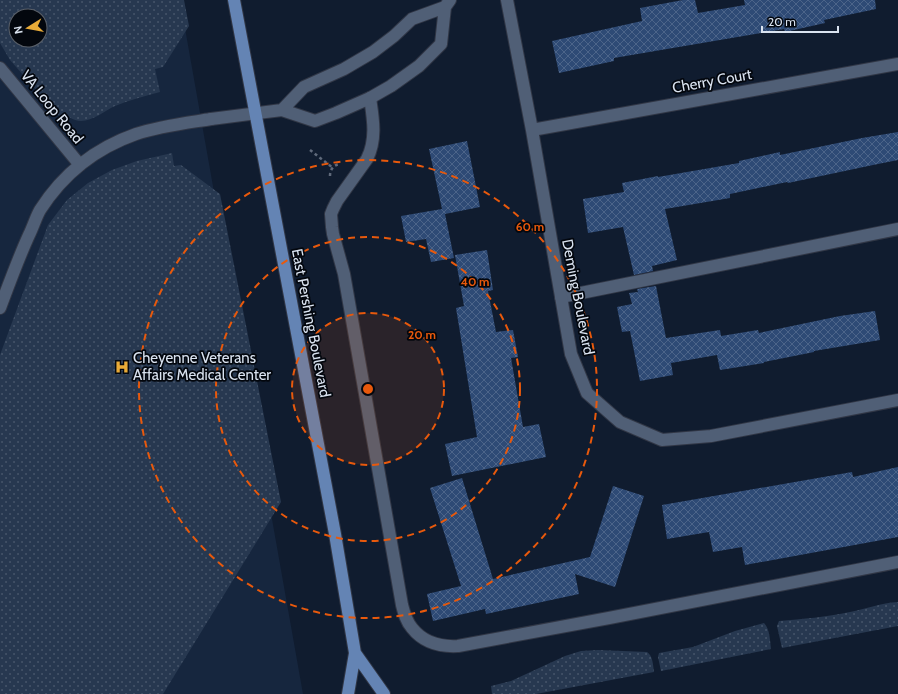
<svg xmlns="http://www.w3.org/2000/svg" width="898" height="694" font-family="Cabin,sans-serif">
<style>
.built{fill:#16263e;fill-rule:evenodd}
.green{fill:url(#green-dots);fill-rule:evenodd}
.building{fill:url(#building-cross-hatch)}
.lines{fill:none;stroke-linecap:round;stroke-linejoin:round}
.lane-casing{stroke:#313746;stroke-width:14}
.street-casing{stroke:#313746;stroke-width:14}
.secondary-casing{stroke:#313746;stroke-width:14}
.primary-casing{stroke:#313746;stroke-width:14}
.path{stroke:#606a7b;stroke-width:2.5;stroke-dasharray:3 3;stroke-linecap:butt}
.lane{stroke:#505f76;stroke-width:12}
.street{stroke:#505f76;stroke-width:12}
.secondary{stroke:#505f76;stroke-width:12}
.primary{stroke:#6484b4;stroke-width:12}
.ring{fill:none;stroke:#e8590c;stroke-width:2;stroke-dasharray:7 5}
.labels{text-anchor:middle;stroke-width:3.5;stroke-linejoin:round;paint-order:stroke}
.street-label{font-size:15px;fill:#dae3f0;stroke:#03070e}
.poi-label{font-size:15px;fill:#dae3f0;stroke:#03070e;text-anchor:start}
.centre{fill:#e8590c;stroke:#03070e;stroke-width:2}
.ring-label{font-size:12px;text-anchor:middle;font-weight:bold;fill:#e8590c;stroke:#03070e;stroke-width:3.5;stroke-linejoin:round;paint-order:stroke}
</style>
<defs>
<pattern id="green-dots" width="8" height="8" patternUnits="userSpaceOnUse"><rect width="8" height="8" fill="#273850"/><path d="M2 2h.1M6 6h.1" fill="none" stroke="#46556a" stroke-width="1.8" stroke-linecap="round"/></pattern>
<pattern id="building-cross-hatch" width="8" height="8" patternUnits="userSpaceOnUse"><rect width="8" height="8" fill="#2e4a75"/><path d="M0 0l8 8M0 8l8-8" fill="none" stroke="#4c6489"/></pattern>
</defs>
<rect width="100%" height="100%" fill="#101c2f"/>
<path class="built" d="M0 0H180L303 694H0ZM16 16H40V40H16Z"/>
<path class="green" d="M0 0H184L189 26 163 67 155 69 160 92C145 96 130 100 115 106 104 111 93 121 81 121 74 121 69 117 64 113L59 116 10 60 0 43ZM16 16H40V40H16Z
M172 153 174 166 181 165 220 194 281 502 163 694H0V355L48 225 67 200 88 183 112 170 137 161Z
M898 602V626L782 648 777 626 779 621C803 619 826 617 850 612 866 609 881 603 898 602Z
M764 623C770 629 770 641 771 649L661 671 658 657 659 653 693 647 735 631Z
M598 650 647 652C653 656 653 665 654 672L536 694H492L491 686 511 681 565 656 581 651Z"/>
<path class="building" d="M683 0H695L698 13 745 5 744 0H875L876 9 824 20 825 23 785 32 784 29 614 58V61L559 73 552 41 642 21 640 8Z
M898 132V160L873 165 788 183 787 182 730 194V198L665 209 677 260 652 266 653 271 634 275 623 227 588 233 583 199 624 192 622 183 658 176V177L739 163V161L780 152V155L862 138Z
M467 141 480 207 445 214 454 258 431 262 426 239 406 242 401 216 442 209 429 149Z
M487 250 493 290 488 291 496 332 513 330 518 357 511 358 523 427 539 424 546 457 452 476 445 444 477 437 456 308 464 306 455 255Z
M656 286 666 338 720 330 721 336 758 330 759 333 840 316 875 311 880 340 814 351V352L764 362V363L720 370 717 355 671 363 673 375 640 381 630 331 622 332 617 307 632 304 629 293 638 292 637 289Z
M898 467V537L745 565 742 547 713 552 709 532 667 539 662 505 852 472 853 477Z
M462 478 493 579 590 557 613 486 644 496 615 587 575 574 579 594 486 614 485 609 433 621 427 594 461 586 430 488Z"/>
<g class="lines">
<defs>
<path id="lane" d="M0 68 80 165
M370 98C373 118 377 139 367 159L337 201 333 209 331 214 332 227 333 234 344 274 402 605C404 613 406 621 412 628 423 642 440 647 458 646L609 618 898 562
M561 297 898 229
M0 308C9 284 18 259 29 235 33 227 36 217 40 210 63 174 96 148 136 134 160 126 186 123 211 119"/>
<path id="street" d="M507 0 532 130 571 354 587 393 620 422 662 440 711 436 898 400
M532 130 898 64"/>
<path id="secondary" d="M282 110 304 87 344 69 373 52 394 36 412 19 445 7
M211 119 282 110 315 121 336 113 370 98 391 86 419 66 441 44 445 7 450 0"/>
<path id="primary" d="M234 0 335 534 355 653 348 694
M355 653 384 694"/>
</defs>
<use href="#lane" class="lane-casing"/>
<use href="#street" class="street-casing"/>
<use href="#secondary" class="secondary-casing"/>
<use href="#primary" class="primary-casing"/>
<path class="path" d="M310 150 333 168
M330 176C330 170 333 165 340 164"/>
<use href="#lane" class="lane"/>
<use href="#street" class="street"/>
<use href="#secondary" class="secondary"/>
<use href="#primary" class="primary"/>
</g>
<circle cx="368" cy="389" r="76" fill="#e8590c" fill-opacity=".12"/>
<g class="ring">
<circle cx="368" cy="389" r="76"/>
<circle cx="368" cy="389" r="152"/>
<circle cx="368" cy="389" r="229"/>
</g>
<defs>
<symbol id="hospital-bare" viewBox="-9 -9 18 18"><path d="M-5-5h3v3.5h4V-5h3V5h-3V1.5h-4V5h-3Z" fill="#e9ab38" stroke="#03070e" stroke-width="2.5" paint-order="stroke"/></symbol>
</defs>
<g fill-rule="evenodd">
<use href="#hospital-bare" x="112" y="357" width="20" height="20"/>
</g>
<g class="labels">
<g class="street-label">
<text transform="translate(712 81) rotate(-10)" y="5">Cherry Court</text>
<text transform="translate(52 107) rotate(51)" y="5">VA Loop Road</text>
<text transform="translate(578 297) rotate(79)" y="5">Deming Boulevard</text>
<text transform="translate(311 323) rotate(79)" y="5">East Pershing Boulevard</text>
</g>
<g class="poi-label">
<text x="133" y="363">Cheyenne Veterans<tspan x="133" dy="17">Affairs Medical Center</tspan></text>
</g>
</g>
<circle cx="368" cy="389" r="6" class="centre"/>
<g class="ring-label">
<text x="530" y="231">60 m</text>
<text x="475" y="286">40 m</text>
<text x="422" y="339">20 m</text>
</g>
<g transform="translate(28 28) rotate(259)"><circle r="19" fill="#03070e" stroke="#595f68"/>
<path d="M0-3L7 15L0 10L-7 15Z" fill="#e9ab38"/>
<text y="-6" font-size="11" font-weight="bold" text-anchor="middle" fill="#dae3f0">N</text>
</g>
<path d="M762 26v6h76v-6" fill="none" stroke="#dae3f0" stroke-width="2"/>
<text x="768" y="26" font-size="12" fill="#dae3f0" stroke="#03070e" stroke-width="3" paint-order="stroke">20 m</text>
</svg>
